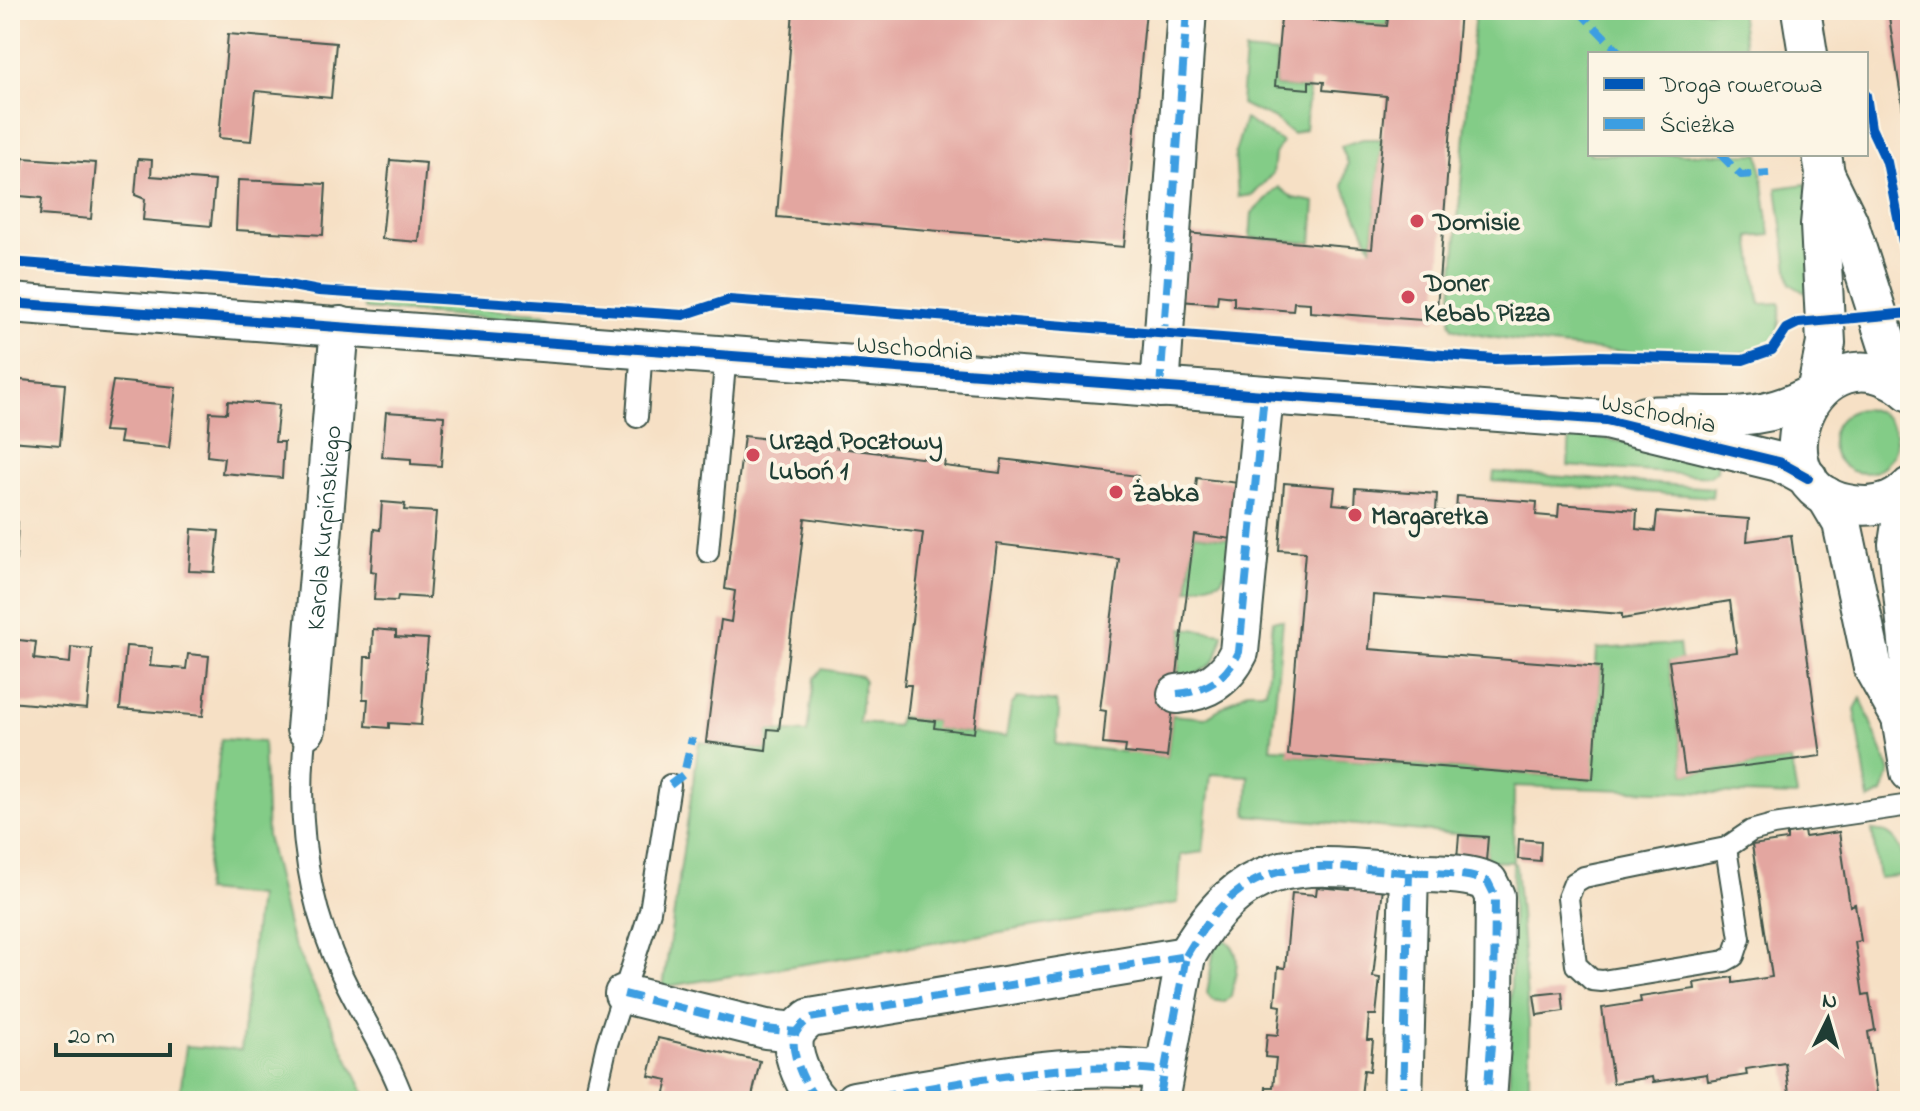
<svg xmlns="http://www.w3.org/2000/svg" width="1920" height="1111" font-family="'Indie Flower',sans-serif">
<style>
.green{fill:#83cc87;stroke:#51845e;stroke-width:2}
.building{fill:#e3a6a0}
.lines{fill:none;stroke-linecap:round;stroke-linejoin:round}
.lane-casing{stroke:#3f554a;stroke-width:24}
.street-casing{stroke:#3f554a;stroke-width:42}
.lane{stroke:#fff;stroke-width:20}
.street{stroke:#fff;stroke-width:38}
.quiet{stroke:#3c9ee2;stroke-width:8;stroke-dasharray:16 8;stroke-linecap:butt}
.cycleway-casing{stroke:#fcf5e5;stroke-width:15}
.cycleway{stroke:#0057b8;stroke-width:10}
.poi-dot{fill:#d1495b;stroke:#fcf5e5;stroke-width:3}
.labels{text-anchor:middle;stroke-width:8;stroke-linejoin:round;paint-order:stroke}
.poi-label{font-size:26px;font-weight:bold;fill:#1f3d34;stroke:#fcf5e5;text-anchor:start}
.street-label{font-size:26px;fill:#1f3d34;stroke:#fcf5e5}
</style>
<rect width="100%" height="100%" fill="#fcf5e5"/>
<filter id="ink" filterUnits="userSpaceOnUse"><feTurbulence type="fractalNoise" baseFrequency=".0125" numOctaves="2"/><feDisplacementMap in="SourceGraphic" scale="16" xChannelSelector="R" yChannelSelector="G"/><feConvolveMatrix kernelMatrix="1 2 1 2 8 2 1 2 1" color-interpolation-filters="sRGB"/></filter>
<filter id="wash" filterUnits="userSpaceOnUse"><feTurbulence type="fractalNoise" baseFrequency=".006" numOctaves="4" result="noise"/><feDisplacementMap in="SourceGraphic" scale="32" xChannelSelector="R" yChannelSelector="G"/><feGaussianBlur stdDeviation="1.8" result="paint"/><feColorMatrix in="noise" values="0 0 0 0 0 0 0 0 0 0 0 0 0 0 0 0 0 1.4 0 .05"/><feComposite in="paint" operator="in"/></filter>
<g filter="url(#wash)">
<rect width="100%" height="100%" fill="#f6e0c5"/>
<path class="green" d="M1276 10H1389L1387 26 1281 18Z
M1475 10H1740L1746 54H1590V154H1759L1770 235 1750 237 1760 304 1780 303C1781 319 1781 337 1765 347 1737 366 1490 344 1453 328L1450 321Z
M1245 51 1277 54 1275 86 1309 89 1305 129 1293 134 1273 118 1241 104Z
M1245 119 1282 142 1275 154 1273 173 1253 195 1238 197 1235 153Z
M1363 139H1382L1372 249 1343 185 1348 163 1341 146Z
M1806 184 1813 293 1804 292 1790 284 1777 188Z
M1279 187 1293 198 1315 202 1312 243 1250 238 1252 213Z
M361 300 551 314 556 323 365 309Z
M1832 441a32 32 0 1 1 64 0a32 32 0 1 1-64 0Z
M1570 433 1718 458 1717 471 1710 476 1568 466Z
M1494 472 1713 488 1712 497 1493 481Z
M1194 534 1232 539 1226 571 1221 580 1188 590Z
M1273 620H1283L1271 748 1289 749V755L1592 779 1601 668 1596 667 1597 649 1679 644 1681 660 1669 662 1685 774 1791 760 1797 796 1514 786 1513 862 1516 865 1529 1024V1101H1509L1513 862 1486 861 1487 837 1247 815 1249 776 1211 774 1203 852 1181 855 1178 903 663 987 699 742 765 750 768 731 807 733 814 679 822 669 861 676 864 681 859 723 897 726 899 717 935 721V728L1006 737 1011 706 1018 697 1056 702 1059 712 1056 744 1167 757 1172 715 1205 718 1248 691H1266Z
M1183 628 1223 633C1217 669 1208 668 1177 681Z
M1861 698 1890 772 1882 793 1869 800 1855 709Z
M221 739 263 742 267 836 291 938 368 1101H179L186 1046 241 1050 258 896 204 891Z
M1872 830C1899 831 1903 852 1907 875L1879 878Z
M1220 937C1246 949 1235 973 1231 996L1225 1002 1212 1000 1207 994 1215 943Z"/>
<g id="blocks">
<path class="building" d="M793 10H1146L1124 247 777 217Z
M1389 10H1460L1436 321 1310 312V303L1294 302 1293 311 1234 306V297L1218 295 1217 304 1180 301 1186 233 1372 249 1386 96 1323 90 1324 82 1309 81V89L1275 86 1281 18 1387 26Z
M1888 10H1910V144H1908Z
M228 34 336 43 331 98 256 91 251 141 219 138Z
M23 158 96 163 91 219 40 215 42 198 20 196Z
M138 159 152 160 151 176 215 181 211 226 143 220 145 199 135 195Z
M390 160 426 163 419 242 382 239Z
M238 180 326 184 323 235 236 230Z
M10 379 65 384 60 445 10 441Z
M113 381 176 387 169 448 119 443 121 432 104 431Z
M228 401 279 405 275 442H284L282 478 222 473 224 458 207 456 210 412 227 413Z
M386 412 444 416 441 466 411 464V459L382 457Z
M744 436 945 461 944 466 1000 473 1002 459 1138 476 1136 491 1195 498 1197 478 1239 483 1232 539 1194 534 1167 757 1125 753 1126 746 1103 744 1106 711 1100 710 1119 559 997 544 974 733 934 728 935 721 907 718 911 685H904L923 533 805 518 779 730 768 729 766 750 706 742 721 620 731 622 735 591 725 589Z
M1284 483 1335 487 1333 504 1355 506 1356 488 1437 494 1436 511 1456 513 1457 496 1537 502 1536 515 1558 517 1559 504 1637 510 1636 529 1655 531 1657 512 1749 519 1747 541 1791 535 1821 756 1685 774 1669 661 1737 652 1730 601 1622 619V614L1373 595 1369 649 1601 667 1593 779 1288 755 1305 552 1279 550Z
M382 502 405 504 404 510 436 512 429 598 398 596 397 601 374 600 376 572 371 571 374 529 380 530Z
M10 521 18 522 16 560 10 559Z
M192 529 219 531 215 572 189 571Z
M373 629 396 631V637L428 639 421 725 389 723V728L366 726 368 699H363L365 657H372Z
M10 639 36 642 34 659 70 663 71 647 92 649 87 709 10 702Z
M126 646 152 648 150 666 186 669 188 654 209 656 203 716 120 709Z
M1804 831 1805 837 1839 832 1850 906 1855 904 1861 941 1855 942 1863 995 1869 994 1875 1030 1868 1032 1878 1101H1790L1785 1063 1746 1069 1747 1075 1708 1081 1707 1074 1653 1082 1652 1077 1613 1083 1602 1008 1641 1002 1640 997 1695 989 1694 983 1733 977V983L1772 977 1752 845 1787 840V834Z
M1459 835 1488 837 1486 861 1457 859Z
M1519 839 1541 841 1540 861 1518 859Z
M1351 884 1383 887 1373 977 1380 978 1376 1015H1369L1367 1040H1373L1370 1071 1364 1070 1361 1096H1367V1101H1265L1266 1087H1273L1276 1058 1265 1057 1267 1034 1278 1035 1281 1006 1275 1005 1278 967 1285 968 1292 893 1316 895 1317 887 1350 890Z
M1562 992 1564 1011 1537 1015 1534 995Z
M658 1038 760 1061 751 1101H663L668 1080 649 1076Z
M1022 1090 1064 1100V1101H1019Z"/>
</g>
</g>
<g filter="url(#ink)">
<use href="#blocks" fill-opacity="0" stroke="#3f554a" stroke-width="2"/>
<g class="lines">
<defs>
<path id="lane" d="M637 417 642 348
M708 552 726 354
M306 729C296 813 305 898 342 975 362 1017 388 1056 404 1101
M1726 848 1740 938 1734 956 1725 961 1602 981 1592 980 1576 965 1568 898 1574 883 1584 877 1726 848 1751 831 1773 825 1910 805
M594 1101 607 1044 650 911 670 785"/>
<g id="street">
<path d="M1801 10 1808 54"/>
<path d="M1825 174 1848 221 1887 343 1909 391"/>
<path d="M10 303 1606 420 1779 462 1808 478"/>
<path d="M1160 388 1187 10"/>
<path d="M1910 392C1815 312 1743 492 1854 505 1874 508 1895 503 1910 487"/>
<path d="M1645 416C1711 412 1756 428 1816 392L1826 343 1820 225 1825 174 1822 154"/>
<path d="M1906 491 1898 544 1910 661 1901 718 1910 772"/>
<path d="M1826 496 1842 523 1873 668 1901 718"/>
<path d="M1177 694C1207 691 1226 679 1239 652L1264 395"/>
<path id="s1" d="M306 729 340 326"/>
<path d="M1186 956C1244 854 1298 863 1402 872 1429 874 1464 871 1488 882L1495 896 1494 1002 1487 1101"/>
<path d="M624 994 766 1029 796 1032"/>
<path d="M818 1101C807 1090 791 1056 794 1039 795 1030 803 1024 810 1018L1186 956 1159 1101"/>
<path d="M854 1101C956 1085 1061 1058 1164 1071"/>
<path d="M1403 1101 1409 872"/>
</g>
</defs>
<use href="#lane" class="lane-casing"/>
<use href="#street" class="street-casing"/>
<use href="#lane" class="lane"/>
<use href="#street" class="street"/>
<path class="quiet" d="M1578 10 1621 54
M1720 154 1741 175 1769 173
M1160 388 1187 10
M1177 694C1207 691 1226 679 1239 652L1264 395
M670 785 684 774 692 738
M1186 956C1244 854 1298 863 1402 872 1429 874 1464 871 1488 882L1495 896 1494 1002 1487 1101
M624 994 766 1029 796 1032
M818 1101C807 1090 791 1056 794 1039 795 1030 803 1024 810 1018L1186 956 1159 1101
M854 1101C956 1085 1061 1058 1164 1071
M1403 1101 1409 872"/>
<defs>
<path id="cycleway" d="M1866 95 1871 128 1887 162 1910 277
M10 262 271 282 319 291 683 315 729 300 1495 359 1599 356 1743 360 1772 350 1786 329 1798 323 1910 313
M10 303 1606 420 1779 462 1808 478"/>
</defs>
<use href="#cycleway" class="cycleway-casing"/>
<use href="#cycleway" class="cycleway"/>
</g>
</g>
<g class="poi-dot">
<circle cx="1417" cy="221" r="8"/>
<circle cx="1408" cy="297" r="8"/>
<circle cx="753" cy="455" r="8"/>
<circle cx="1116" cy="492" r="8"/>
<circle cx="1355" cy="515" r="8"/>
</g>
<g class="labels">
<g class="poi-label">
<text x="1433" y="230">Domisie</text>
<text x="1424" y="291">Doner<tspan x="1424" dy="30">Kebab Pizza</tspan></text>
<text x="769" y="449">Urząd Pocztowy<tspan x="769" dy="30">Luboń 1</tspan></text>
<text x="1132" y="501">Żabka</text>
<text x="1371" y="524">Margaretka</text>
</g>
<g class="street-label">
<text transform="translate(915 347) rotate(4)" y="9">Wschodnia</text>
<text transform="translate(1659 412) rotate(12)" y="9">Wschodnia</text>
<text dy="9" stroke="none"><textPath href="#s1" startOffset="202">Karola Kurpińskiego</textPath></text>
</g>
</g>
<rect width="1920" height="1111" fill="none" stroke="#fcf5e5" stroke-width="40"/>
<rect x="1588" y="52" width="280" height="104" fill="#fcf5e5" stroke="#a4ab9e" stroke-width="2"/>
<rect x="1604" y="78" width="40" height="12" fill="#0057b8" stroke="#a4ab9e" stroke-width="2"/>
<text x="1660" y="92" font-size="24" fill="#1f3d34">Droga rowerowa</text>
<rect x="1604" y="118" width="40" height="12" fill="#3c9ee2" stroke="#a4ab9e" stroke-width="2"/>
<text x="1660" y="132" font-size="24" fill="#1f3d34">Ścieżka</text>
<g transform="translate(1828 1019) rotate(5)" stroke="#fcf5e5" stroke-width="6" paint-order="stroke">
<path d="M0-6L14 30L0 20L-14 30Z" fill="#1f3d34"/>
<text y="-12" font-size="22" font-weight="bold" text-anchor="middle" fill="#1f3d34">N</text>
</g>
<path d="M56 1043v12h114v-12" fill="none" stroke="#1f3d34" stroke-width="4"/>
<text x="68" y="1043" font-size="24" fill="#1f3d34" stroke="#fcf5e5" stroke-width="6" paint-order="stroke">20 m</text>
</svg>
